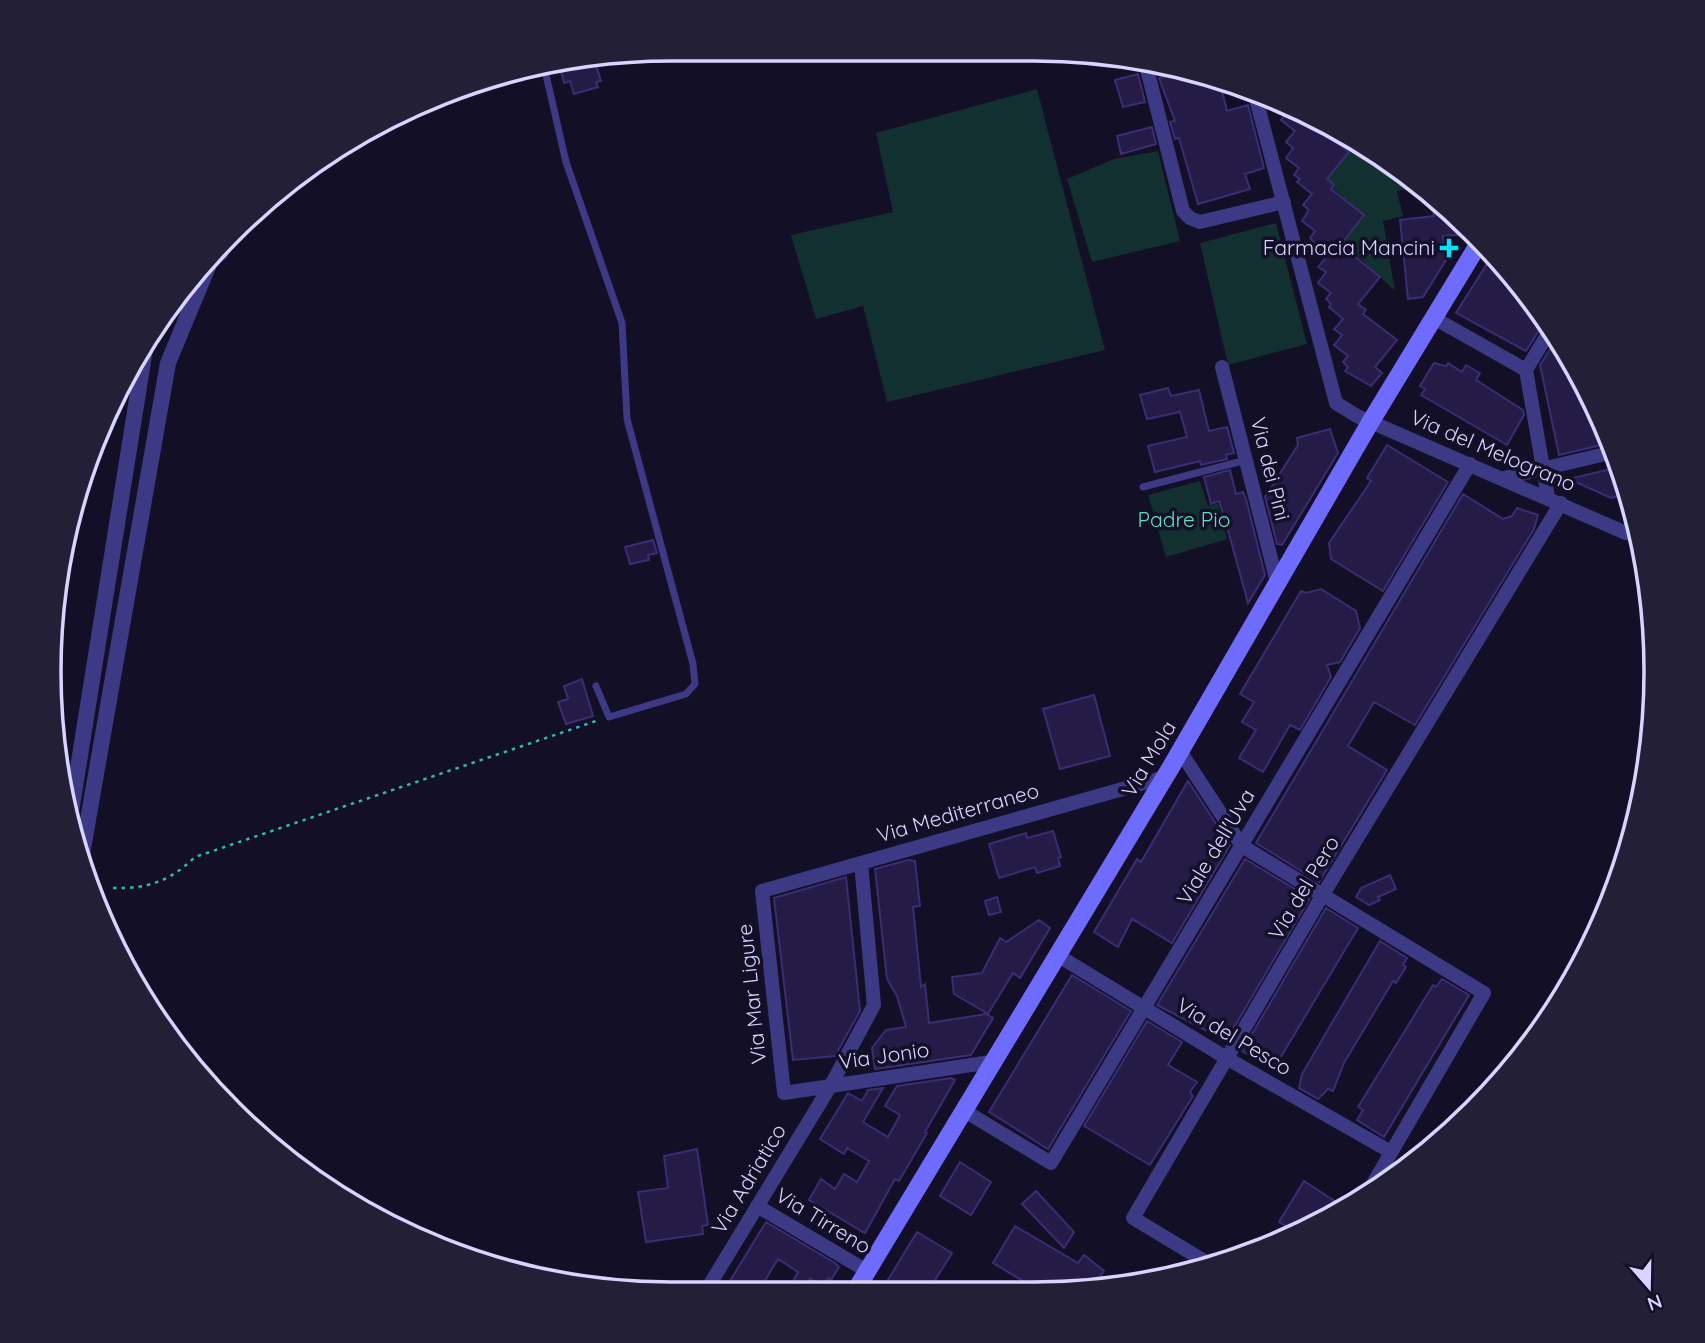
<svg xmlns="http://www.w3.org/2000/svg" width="1705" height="1343" font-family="Quicksand,sans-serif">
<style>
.green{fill:#12302f}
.building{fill:#241b47;stroke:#3b2d73;stroke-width:2}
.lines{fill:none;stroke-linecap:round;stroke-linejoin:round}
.path{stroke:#2fb8b0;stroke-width:2.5;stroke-dasharray:3.5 5;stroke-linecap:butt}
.service{stroke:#3d3a85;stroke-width:7}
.minor{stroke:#3d3a85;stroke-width:14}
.tertiary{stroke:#3d3a85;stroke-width:16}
.secondary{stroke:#6f6bff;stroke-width:18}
.poi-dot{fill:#00e5ff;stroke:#130f26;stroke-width:2.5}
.labels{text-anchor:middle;stroke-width:7;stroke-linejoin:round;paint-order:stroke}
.poi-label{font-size:21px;fill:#d9d4ff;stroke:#130f26;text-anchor:end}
.street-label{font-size:21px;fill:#d9d4ff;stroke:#130f26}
.park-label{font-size:21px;fill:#5fe0c0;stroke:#130f26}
.rim{fill:none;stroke:#d9d4ff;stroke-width:3.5}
</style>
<rect width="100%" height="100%" fill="#130f26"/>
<path class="green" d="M1037 89 1105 350 887 402 863 306 816 319 791 235 893 212 876 133Z
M1310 117 1345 133 1420 186 1397 191 1403 216 1383 221 1395 291 1342 241 1360 212 1323 179 1350 148Z
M1158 151 1180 241 1092 262 1067 179 1114 159Z
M1276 223 1307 344 1228 365 1200 243Z
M1200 481 1208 506 1218 504 1227 539 1166 557 1148 495Z"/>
<path class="building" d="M588 60 590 67 596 65 601 81 596 82 598 87 574 94 570 81 564 83 560 67Z
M1181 72 1219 79 1227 111 1248 105 1264 168 1245 174 1250 189 1198 204 1179 138 1175 139 1170 122 1175 121 1159 78Z
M1138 74 1145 102 1123 107 1115 80Z
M1290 108 1317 122 1314 126 1349 152 1327 179 1334 185 1331 189 1364 215 1343 242 1350 248 1348 251 1380 277 1358 304 1366 310 1363 314 1397 340 1375 367 1382 373 1371 386 1345 371 1348 367 1343 362 1348 356 1334 345 1342 335 1334 329 1343 319 1329 307 1331 304 1326 299 1331 293 1318 283 1326 272 1318 267 1327 256 1310 238 1315 231 1302 221 1309 210 1303 205 1312 194 1297 182 1300 179 1294 175 1299 168 1286 158 1293 148 1286 142 1295 131 1281 120Z
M1152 127 1156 144 1121 154 1117 136Z
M1445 205 1454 216 1457 235 1443 236 1446 260 1423 297 1408 299 1400 220 1434 216 1433 207Z
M1490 259 1543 324 1526 351 1456 313Z
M1556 340 1572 360 1610 443 1559 455 1540 365Z
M1434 363 1446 366 1448 363 1462 372 1466 365 1480 373 1476 380 1523 410 1524 415 1507 445 1421 395 1425 389 1420 386Z
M1168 388 1171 396 1199 390 1209 431 1227 427 1234 453 1226 455 1227 459 1201 465 1200 461 1155 472 1148 446 1187 437 1180 412 1147 419 1140 395Z
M1330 429 1338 453 1282 545 1277 544 1265 497 1298 445 1297 438Z
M1387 445 1448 482 1383 591 1331 559 1329 543 1371 481 1367 478Z
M1615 468 1622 495 1611 498 1569 479Z
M1230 470 1236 494 1243 492 1246 499 1265 575 1248 603 1226 523 1219 501 1211 504 1204 477Z
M1463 494 1503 519 1512 516 1517 508 1538 515 1534 529 1415 725 1374 702 1348 746 1387 770 1319 882 1256 843Z
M653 540 657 553 648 555 649 560 630 564 625 547Z
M1321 589 1356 611 1360 628 1340 662 1327 665 1331 677 1300 730 1290 725 1263 772 1239 758 1256 730 1242 722 1254 702 1240 694 1301 591 1306 593Z
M582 679 593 716 566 724 558 702 568 699 564 686Z
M1094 695 1110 756 1060 769 1043 709Z
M1188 781 1230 845 1172 943 1132 919 1118 947 1094 932 1137 859 1141 862Z
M1053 831 1061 857 1058 858 1060 866 1037 873 1035 867 999 878 989 844 1026 833 1027 838Z
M1245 859 1310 898 1226 1041 1157 1005Z
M908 860 915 861 920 906 913 907 921 987 925 984 929 1023 986 1014 993 1018 971 1055 875 1069 872 1048 886 1030 906 1027 897 996 887 979 875 869Z
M1390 875 1396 889 1378 897 1380 900 1369 905 1356 897 1361 888Z
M846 877 860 1011 835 1056 793 1060 774 898Z
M997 897 1001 912 989 915 985 901Z
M1326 908 1358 928 1273 1070 1242 1051Z
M1039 920 1050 928 1020 978 1013 973 988 1014 954 994 952 977 982 973 1000 938 1006 942Z
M1380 941 1407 958 1403 965 1406 967 1396 983 1393 981 1344 1063 1333 1091 1328 1089 1318 1099 1299 1088 1302 1074Z
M1072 975 1131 1011 1048 1149 989 1112Z
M1442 979 1469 995 1384 1137 1357 1120 1363 1110 1358 1107 1433 985 1436 987Z
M1147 1021 1182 1042 1168 1065 1197 1082 1190 1092 1193 1096 1150 1165 1084 1126Z
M951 1078 955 1080 925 1132 927 1133 899 1181 895 1179 865 1233 809 1200 821 1179 835 1189 844 1174 857 1182 869 1161 847 1148 844 1154 820 1139 848 1093 862 1101 868 1090 883 1088 863 1122 888 1137 900 1115 885 1106 897 1086Z
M697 1149 708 1225 702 1226 703 1234 646 1242 638 1192 668 1188 664 1156Z
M960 1162 991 1182 971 1215 940 1196Z
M1304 1181 1347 1209 1297 1232 1279 1222Z
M1036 1191 1074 1232 1064 1248 1022 1204Z
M766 1222 835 1263 839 1267 831 1280 828 1278 823 1287 810 1279 802 1294H786L798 1272 778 1259 757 1294H722Z
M1015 1226 1078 1263 1084 1255 1104 1271 1100 1277 1113 1285 1075 1293H1043L993 1263Z
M917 1232 952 1253 927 1293H880Z"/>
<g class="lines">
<path class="path" d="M113 888C148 889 170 881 195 857L599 720"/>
<path class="service" d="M544 66 566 162 622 323 627 419 693 664 695 684 686 694 609 717 596 686
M1143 487 1246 460"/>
<path class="minor" d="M1146 65 1183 211 1190 218 1200 222 1284 202
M1254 91 1336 403 1357 416 1626 533 1637 531
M1434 318 1526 370 1548 497
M1222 367 1277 582
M1526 370 1549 332
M1504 478 1614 452
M1180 751 1242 846 1484 993 1367 1194
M1057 955 1228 1059 1391 1152
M991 1062 784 1093 762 891 1165 777
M963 1110 1051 1163 1470 464
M757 1206 867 1271
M1211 1265 1133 1218 1322 896 1561 503
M704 1294 831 1085 874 1005 861 863"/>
<path class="tertiary" d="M228 237 240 225
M206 265 221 252 229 235
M69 824 146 343
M81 860 168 363 210 262"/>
<path class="secondary" d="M854 1293 1171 767 1371 421 1478 245"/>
</g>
<path class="poi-dot" d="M1445.5 237.5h7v7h7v7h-7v7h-7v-7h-7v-7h7z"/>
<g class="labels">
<g class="poi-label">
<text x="1435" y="255">Farmacia Mancini</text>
</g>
<g class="street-label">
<text transform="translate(1493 451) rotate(23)" y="7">Via del Melograno</text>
<text transform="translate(1270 469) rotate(76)" y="7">Via dei Pini</text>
<text transform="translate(1149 759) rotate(-59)" y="7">Via Mola</text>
<text transform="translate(958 813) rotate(-16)" y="7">Via Mediterraneo</text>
<text transform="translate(1216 847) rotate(-59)" y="7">Viale dell'Uva</text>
<text transform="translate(1304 888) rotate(-59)" y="7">Via del Pero</text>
<text transform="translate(752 994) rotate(-96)" y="7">Via Mar Ligure</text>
<text transform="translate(1234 1037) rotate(31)" y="7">Via del Pesco</text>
<text transform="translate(884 1056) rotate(-8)" y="7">Via Jonio</text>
<text transform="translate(749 1179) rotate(-59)" y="7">Via Adriatico</text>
<text transform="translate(823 1221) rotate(31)" y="7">Via Tirreno</text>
</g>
<g class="park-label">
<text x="1184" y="527">Padre Pio</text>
</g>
</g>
<path d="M0 0H1705V1343H0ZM671 61H1034A610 610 0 0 1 1644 671V672A610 610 0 0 1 1034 1282H671A610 610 0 0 1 61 672V671A610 610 0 0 1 671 61Z" fill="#231f37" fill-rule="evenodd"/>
<path class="rim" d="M671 61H1034A610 610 0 0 1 1644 671V672A610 610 0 0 1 1034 1282H671A610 610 0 0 1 61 672V671A610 610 0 0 1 671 61Z"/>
<g transform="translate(1649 1287) rotate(160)" stroke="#130f26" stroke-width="5" paint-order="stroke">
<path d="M0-5L12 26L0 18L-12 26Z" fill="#d9d4ff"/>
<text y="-10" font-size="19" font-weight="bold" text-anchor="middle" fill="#d9d4ff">N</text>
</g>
</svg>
